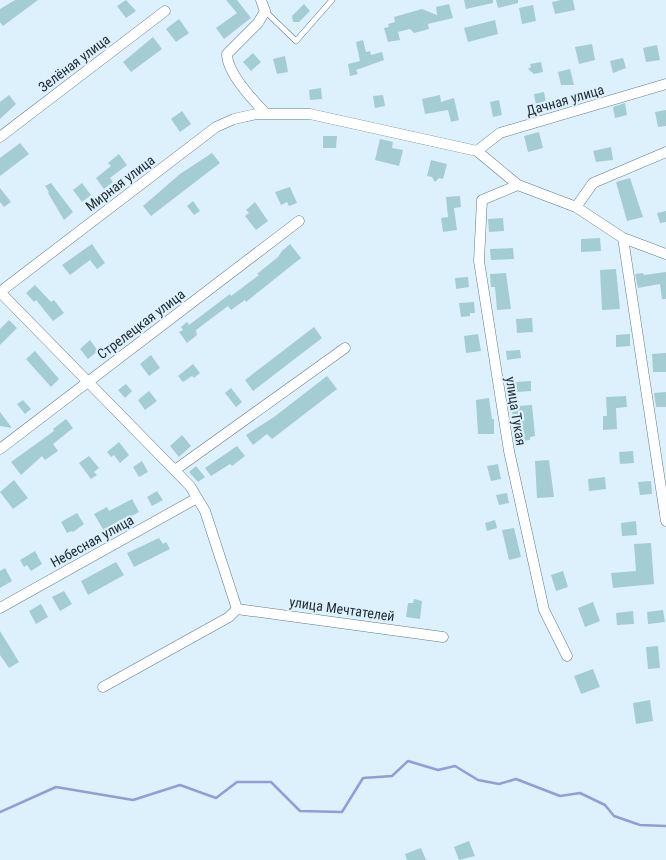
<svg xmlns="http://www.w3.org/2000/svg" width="666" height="860" font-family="'Roboto Condensed',sans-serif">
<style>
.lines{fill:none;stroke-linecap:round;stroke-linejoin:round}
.stream{stroke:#929cd7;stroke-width:2.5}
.building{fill:#a4ccd3}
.service-casing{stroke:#5d7b8b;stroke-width:6}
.minor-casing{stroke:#5d7b8b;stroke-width:11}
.service{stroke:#fff;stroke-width:5}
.minor{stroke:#fff;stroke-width:10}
.labels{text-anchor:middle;stroke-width:4.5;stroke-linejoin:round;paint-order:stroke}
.street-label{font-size:14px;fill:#1f2b32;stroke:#ddf1fc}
</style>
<rect width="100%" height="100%" fill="#ddf1fc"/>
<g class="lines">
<path class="stream" d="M0 812 56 787 133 800 180 785 216 798 237 782H271L300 811 342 812 363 778 392 776 408 761 438 770 455 766 478 780 499 784 516 779 560 796 580 793 605 805 614 816 640 825 666 826"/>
</g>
<path class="building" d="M15 0H38L3 26 0 22V9Z
M126 0 136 11 126 18 117 6Z
M226 0H237L251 18 224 39 216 28 237 13Z
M464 0H493V3L466 9Z
M496 0H518V3L498 8Z
M561 0H573L575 10 555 14 552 2Z
M304 4 310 11 299 22H293L292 16Z
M449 4 453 18 428 24 429 29 414 33 410 29 398 32 400 40 388 42 384 28 389 27 388 24 395 22 394 17 422 9 437 15 436 7Z
M533 5 536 21 522 24 519 8Z
M179 19 189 33 176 42 166 29Z
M495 20 498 34 468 42 464 28Z
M153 37 162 49 131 72 123 62Z
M363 40 366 52 370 51 371 55 382 52 384 60 356 70 358 74 350 76 348 64 360 61 356 42Z
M592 44 595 60 579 64 575 47Z
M657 45 660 60 646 62 643 48Z
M253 53 261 62 251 71 243 62Z
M285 56 288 72 277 74 273 59Z
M623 58 626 68 613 73 610 61Z
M541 62 543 72 534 74 528 69 531 67 530 64Z
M570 69 574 85H561L558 72Z
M321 88 322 99 310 100 309 90Z
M544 92 546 103 541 108 539 104 536 105 534 94Z
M9 95 16 104 0 119V102Z
M383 95 385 106 375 108 373 96Z
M440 95 441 102 454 98 459 120 451 122 448 110 425 114 422 99Z
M499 100 502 115 493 117 490 102Z
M625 103 627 115 615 118 613 107Z
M666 110V126L658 127 655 112Z
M182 111 191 124 180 132 171 119Z
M539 132 543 148 528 152 524 136Z
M323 136H337L336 148H323Z
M380 139 393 142 392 148 403 150 399 166 375 160Z
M20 143 29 154 0 176V158Z
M611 147 613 160 596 162 593 151Z
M212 153 220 163 151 216 143 206 180 174Z
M119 154 127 165 110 178 113 182 104 189 96 178 111 166 108 163Z
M431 160 447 164 443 179 439 178 435 182 432 177 427 176Z
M630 178 643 217 627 221 616 182Z
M51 183 73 212 64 220 48 193 49 192 45 186Z
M82 183 91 195 82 202 73 190Z
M290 187 297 203 289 206 287 202 281 205 275 192Z
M0 188 11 202 4 207 0 202Z
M460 196 461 207 454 208 457 230 443 232 441 218 448 217 446 197Z
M193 201 200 211 194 215 187 206Z
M255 202 268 221 256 230 245 216 249 213 246 210Z
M666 211V222L660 223 657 213Z
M503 218 504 231 489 232 488 219Z
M600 238 601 251 581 252V239Z
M92 244 105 263 97 269 90 260 70 275 62 265Z
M290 244 301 258 246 302 245 300 231 310 228 306 196 330 197 335 187 343 179 332 183 330 181 327 187 322 189 325 230 294 231 296 259 275 257 274 278 257 282 251Z
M513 248 514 259 491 260 490 249Z
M616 269 620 309 602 310 600 270Z
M666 272V299H662L660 284 638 288 635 274 643 273 644 275Z
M506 273 511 309 497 310 495 287H491L490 274Z
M468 277 469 287 456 289 455 278Z
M35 285 51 302 54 300 64 313 53 321 36 300 34 302 26 293Z
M474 302 475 313H470V316L461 317 459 303Z
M532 318 533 332 517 333 516 319Z
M9 320 17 328 0 345V329Z
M314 327 322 338 253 391 245 380Z
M478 334 481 351 466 353 464 336Z
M630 334V346L616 347V335Z
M90 340 98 351 88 359 80 349Z
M520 350 521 358 507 360 506 351Z
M35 351 59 379 51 387 26 359Z
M666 353V372H653L652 354Z
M151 355 160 368 149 376 140 364Z
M193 364 200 373 194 378 192 376 183 382 178 376Z
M327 376 337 389 272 439 267 434 253 445 246 435 274 417Z
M531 381V391L517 392 516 382Z
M126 384 132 391 125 398 118 390Z
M231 388 242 402 236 407 225 393Z
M149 391 157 401 145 410 138 400Z
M666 392V407H656L654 393Z
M626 396 627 407 616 408 617 429 603 430V416H607L606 397Z
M489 398 492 419H494V434H478L476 400Z
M23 400 31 409 25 414 17 404Z
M532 405 535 436 530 437V440L515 442 512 409H518V406Z
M0 412 12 428 0 426Z
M66 419 73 428 53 444 58 451 45 460 42 456 21 475 11 462 54 431 53 429Z
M182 435 191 446 179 457 170 446Z
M119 442 129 455 120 463 114 455 111 457 107 452Z
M237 446 245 456 232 466 230 464 211 476 205 468Z
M633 451 634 463 620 464 619 452Z
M89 456 99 468 94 472 97 475 91 479 79 463Z
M549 460 554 497 537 498 535 461Z
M142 461 148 472 139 477 133 467Z
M498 464 501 479 491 481 487 466Z
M196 466 205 477 198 482 189 472Z
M605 477 606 489 589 491 588 479Z
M14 480 28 498 13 509 0 492Z
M651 481 652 494 640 495 638 482Z
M157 491 163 500 152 506 147 497Z
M507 493 509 503 499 505 496 495Z
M132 499 139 512 104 531 94 514 107 507 109 511Z
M77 513 84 524 73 532 72 531 67 533 61 522Z
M495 520 497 528 487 531 485 523Z
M636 521 637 535 622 536 621 523Z
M514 528 521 557 509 560 502 530Z
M159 538 163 544 166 542 170 549 134 567 127 553Z
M651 543 654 584 613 588 611 573 636 571 634 544Z
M35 551 42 564 31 571 27 565 24 567 20 560Z
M116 562 124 575 88 595 81 581Z
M5 568 12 581 0 588V571Z
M563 571 568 587 556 591 551 575Z
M64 591 72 604 60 611 52 597Z
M414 599 422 601 420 619 406 617 408 603H413Z
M593 602 600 621 585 627 578 608Z
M41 604 48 617 36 624 29 611Z
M663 610 665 622 648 624 647 612Z
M633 611 634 624 617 625 616 613Z
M0 631 19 662 9 668 0 655Z
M658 646 660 668 648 669 646 647Z
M593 669 600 687 581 694 574 676Z
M650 700 653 721 636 724 633 703Z
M469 841 475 856 459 860 454 847Z
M421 848 426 860H407L405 854Z"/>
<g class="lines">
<defs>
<path id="service" d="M265 11 296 41 332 0"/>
<path id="minor" d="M261 0 265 11 258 23 227 54C227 73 253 100 266 114
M0 137 165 11
M477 151 500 133 666 84
M518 185 482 200 479 261 509 451 544 610 567 656
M576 207 593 183 666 152
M623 238 666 521
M0 292 216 127 234 119 256 114H310L477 151 518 185 576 207 623 238 666 254
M0 292 190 486 205 511 237 609
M0 449 299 221
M175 470 345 348
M0 608 197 498
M237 609 443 637
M103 687 229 617 237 609"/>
</defs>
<use href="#service" class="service-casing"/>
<use href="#minor" class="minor-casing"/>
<use href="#service" class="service"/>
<use href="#minor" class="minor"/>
</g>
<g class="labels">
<g class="street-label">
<text transform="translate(74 63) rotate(-37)" y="5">Зелёная улица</text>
<text transform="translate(565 100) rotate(-16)" y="5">Дачная улица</text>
<text transform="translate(120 183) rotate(-37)" y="5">Мирная улица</text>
<text transform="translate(141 324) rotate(-37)" y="5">Стрелецкая улица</text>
<text transform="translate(516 411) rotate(81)" y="5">улица Тукая</text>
<text transform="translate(92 541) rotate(-29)" y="5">Небесная улица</text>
<text transform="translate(342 609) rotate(8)" y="5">улица Мечтателей</text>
</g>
</g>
</svg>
